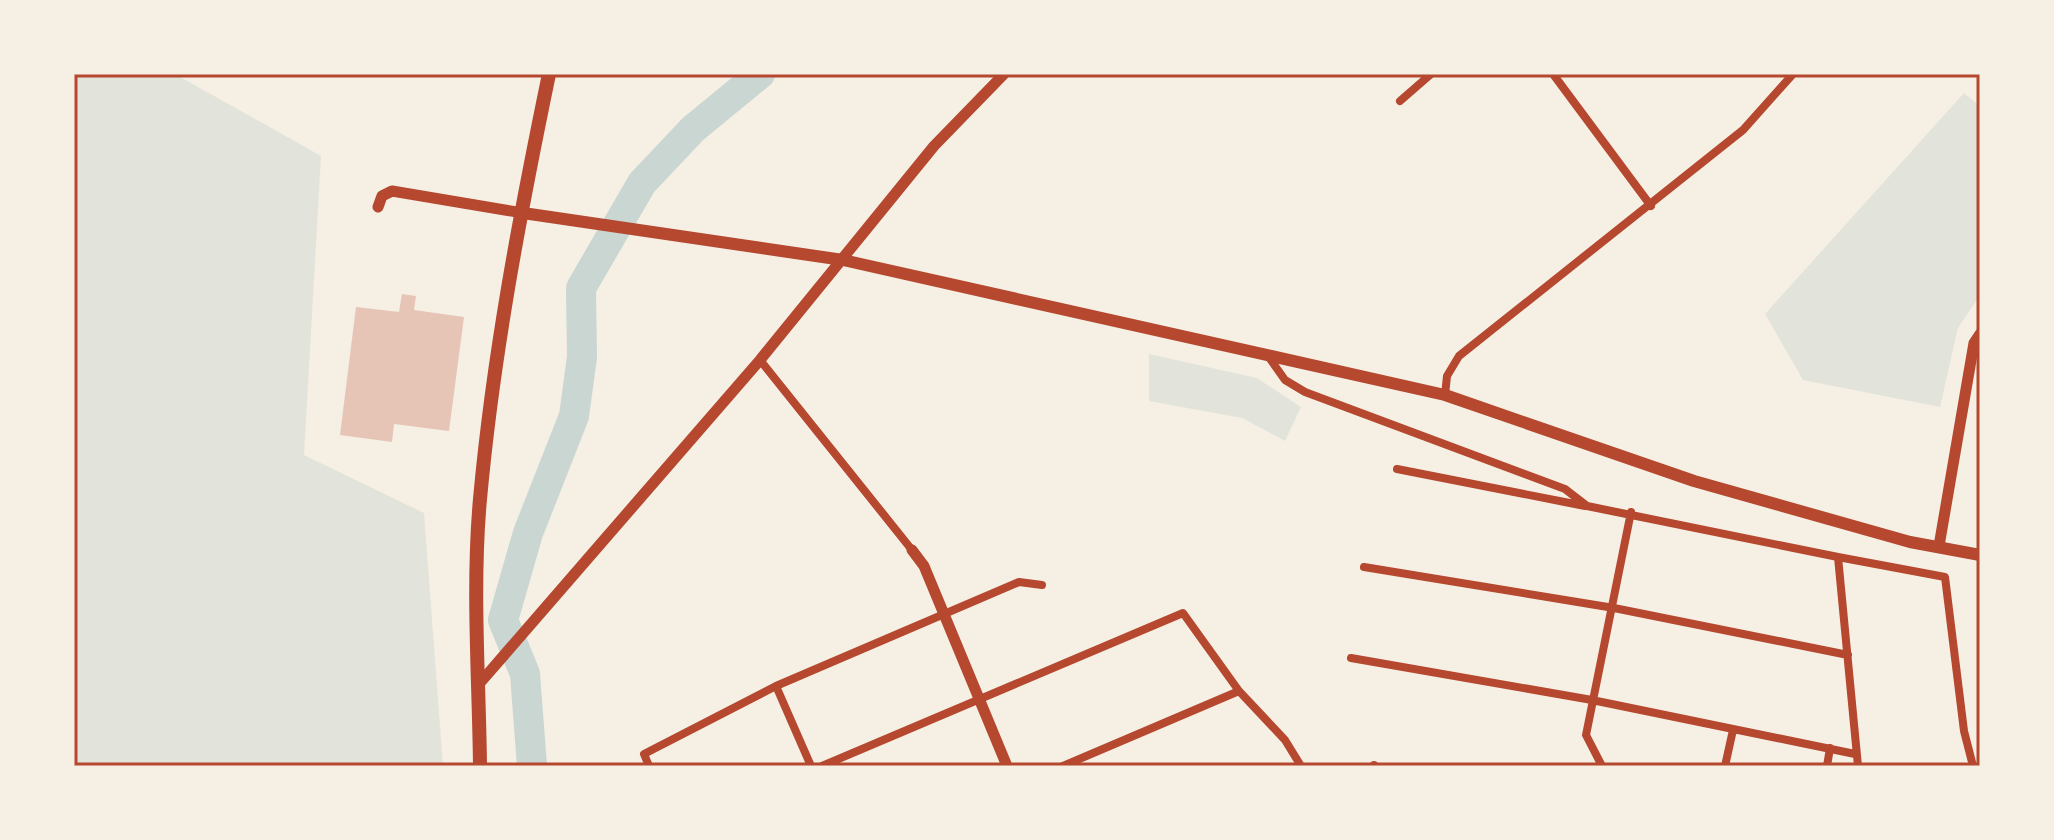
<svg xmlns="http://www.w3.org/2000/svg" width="2054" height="840" font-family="'PT Sans Narrow',sans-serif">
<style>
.green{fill:#e2e4dc}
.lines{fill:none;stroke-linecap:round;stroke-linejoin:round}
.river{stroke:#c9d6d2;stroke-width:30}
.building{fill:#e6c5b7}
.minor{stroke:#b5482f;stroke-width:8}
.tertiary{stroke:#b5482f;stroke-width:11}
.secondary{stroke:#b5482f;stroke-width:12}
.primary{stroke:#b5482f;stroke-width:14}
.neatline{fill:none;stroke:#b5482f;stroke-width:3}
</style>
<rect width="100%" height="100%" fill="#f6efe4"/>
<path class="green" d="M74 74H175L321 156 304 455 424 513 443 766H74Z
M1964 93 1980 106V295L1958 328 1940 407 1803 380 1765 314Z
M1149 354 1257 378 1301 407 1285 441 1242 418 1149 401Z"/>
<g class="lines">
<path class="river" d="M532 766 525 674 503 620 528 533 574 416 582 357 581 288 642 183 693 129 760 74"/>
</g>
<path class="building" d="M402 294 416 296 414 310 464 317 449 431 394 424 392 442 340 435 356 307 399 312Z"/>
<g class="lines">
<path class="minor" d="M1553 74 1651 206
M1400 101 1431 74
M1268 356 1285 380 1305 392 1565 489 1587 506 1838 557 1858 766
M760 360 912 550
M1445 395 1447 376 1459 356 1743 130 1793 74
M1397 469 1585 506
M1838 557 1945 577 1964 731 1973 766
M1364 567 1614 608 1848 655
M1351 658 1592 700 1855 754
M1374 765V766
M649 766 644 754 776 686
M811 766 776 686 1019 582 1042 585
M822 766 1183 613 1239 691
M1063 766 1239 691 1285 740 1301 766
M1602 766 1586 735 1631 512
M1725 766 1733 730
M1827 766 1830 748"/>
<path class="tertiary" d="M378 207 382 196 392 191 523 213
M1939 546 1974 343 1980 334
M912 550 924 566 1007 766
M479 684 760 360 934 146 1004 74"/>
<path class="secondary" d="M523 213 843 260 1445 395 1694 481 1910 542 1980 555"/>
<path class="primary" d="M480 766C479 677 472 588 480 499 493 356 520 214 549 74"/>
</g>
<rect width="2054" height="840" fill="none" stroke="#f6efe4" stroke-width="152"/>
<rect x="76" y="76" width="1902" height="688" class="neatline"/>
</svg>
